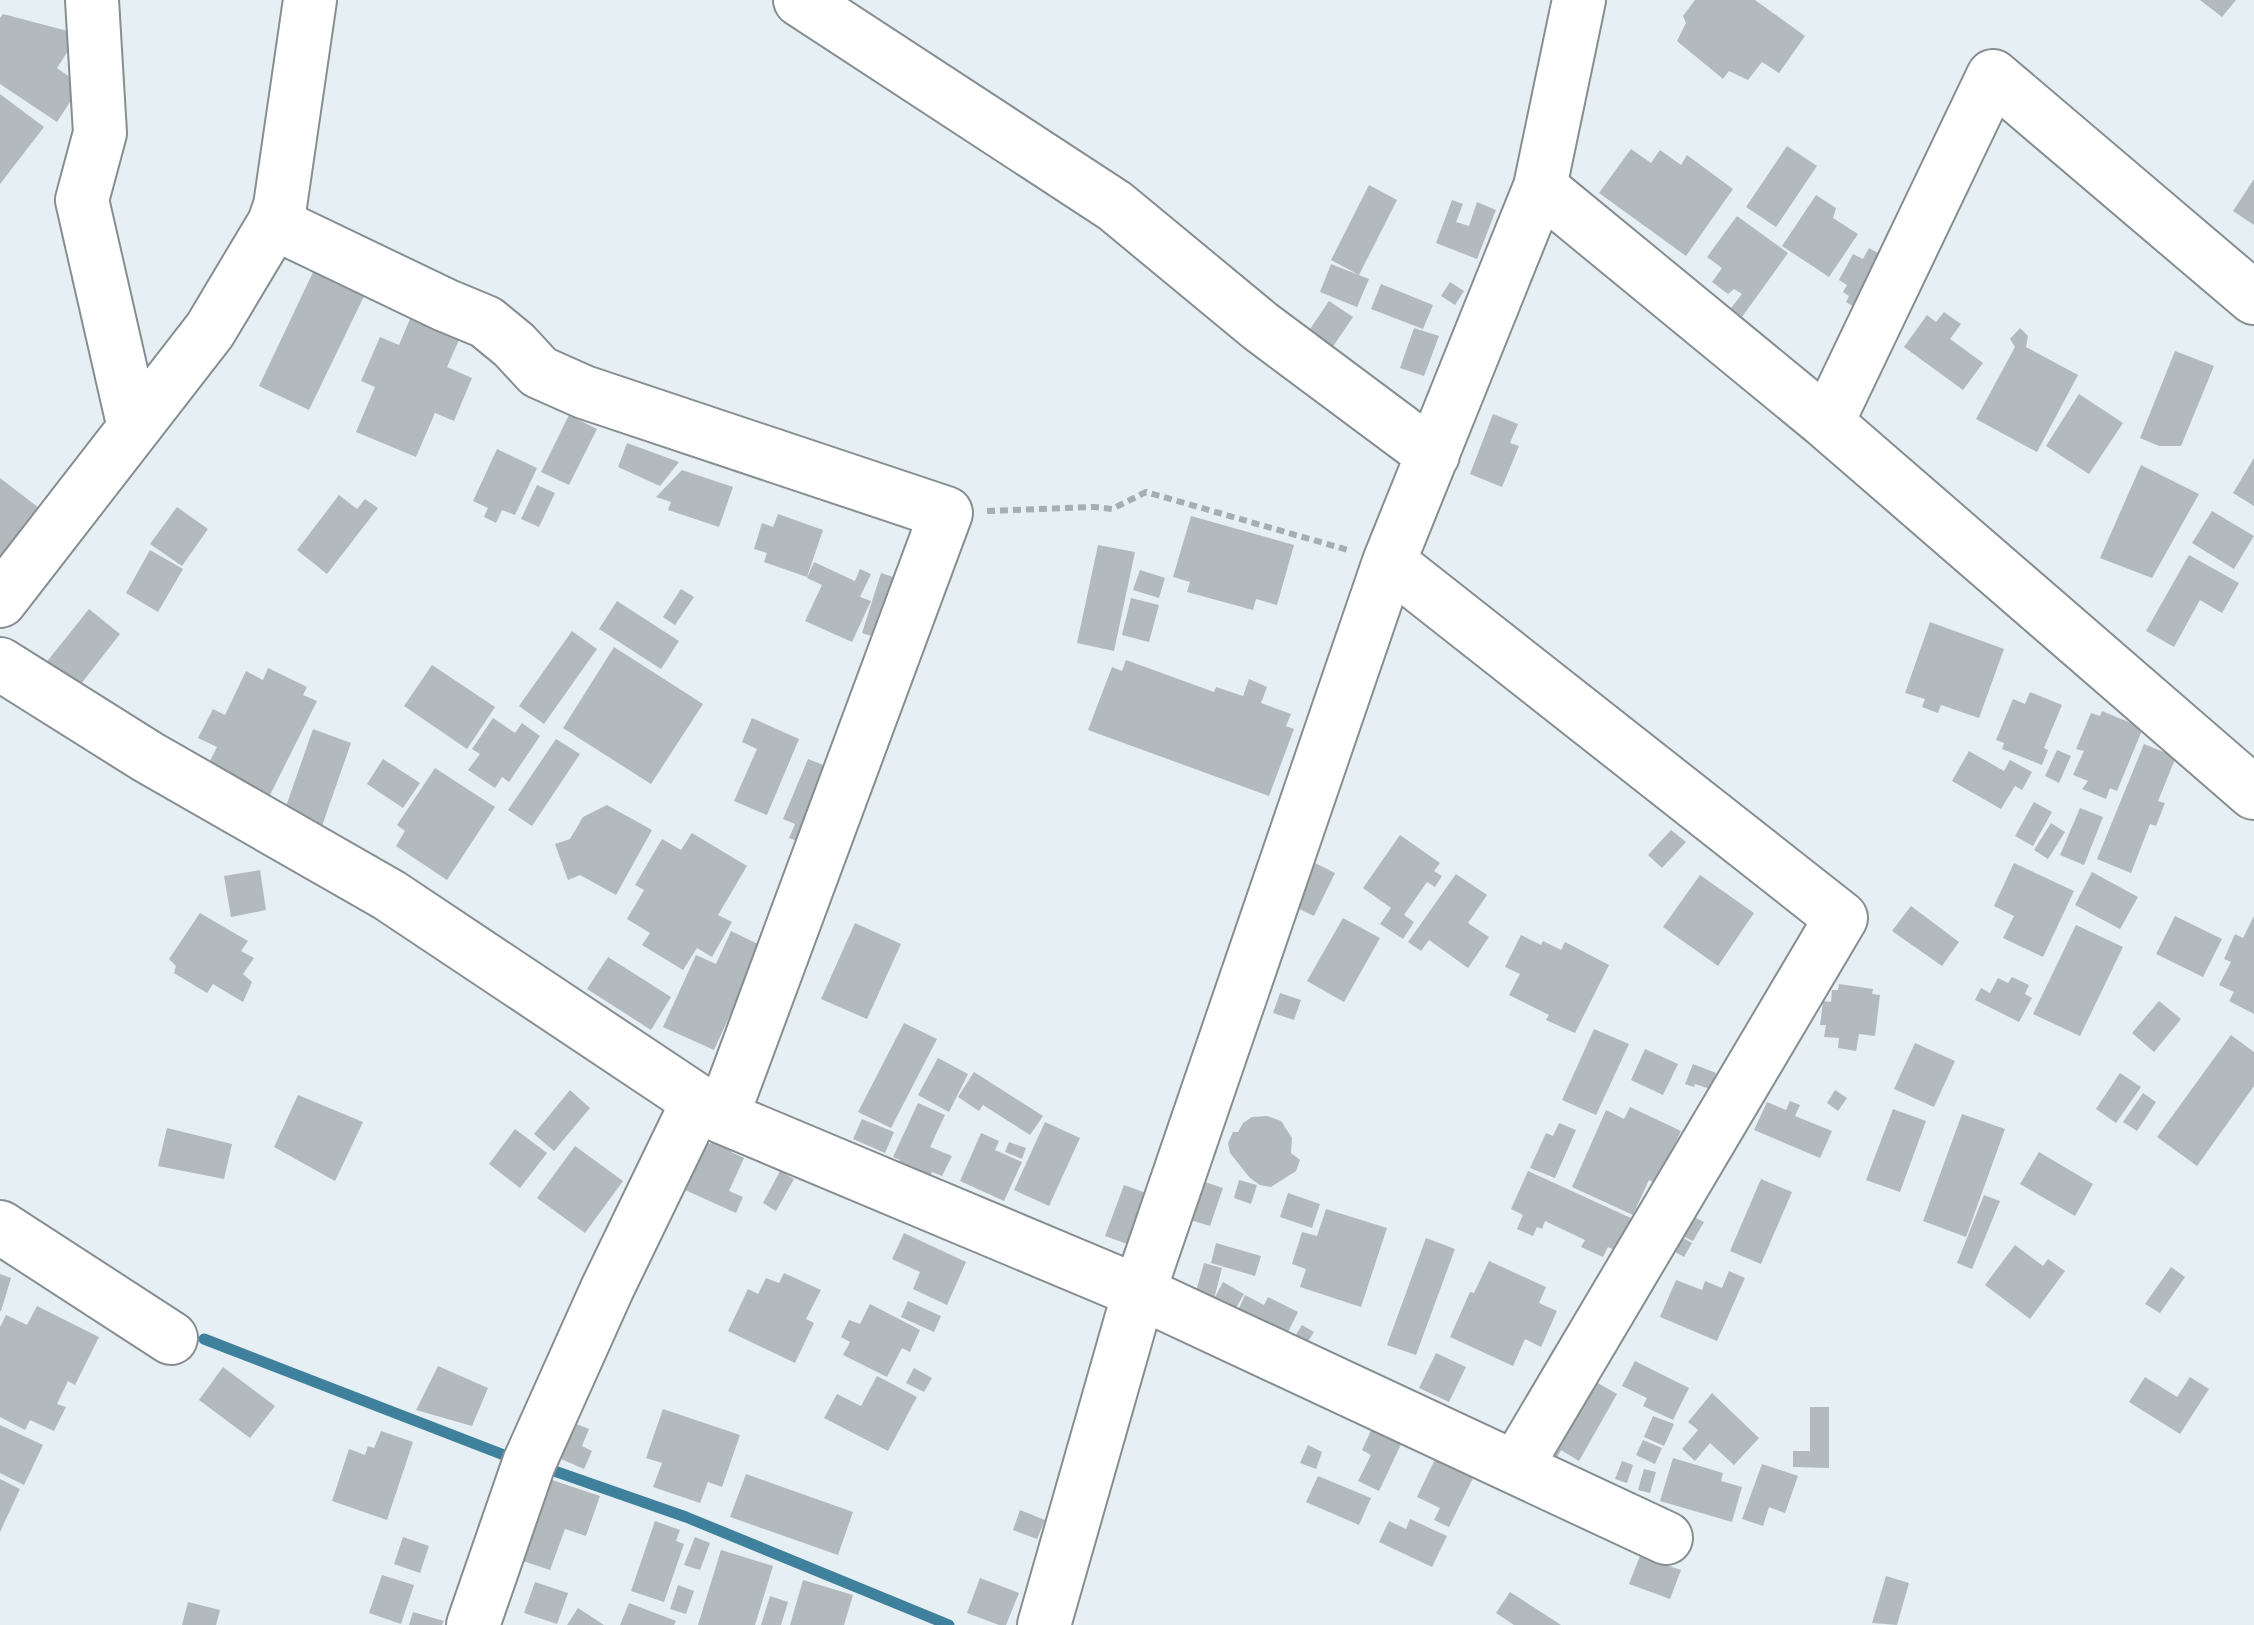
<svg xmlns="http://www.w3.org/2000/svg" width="2254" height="1625" font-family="Raleway,sans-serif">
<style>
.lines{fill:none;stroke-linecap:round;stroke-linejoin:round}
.stream{stroke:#3f809d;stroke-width:11}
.building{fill:#b2babe}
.minor-casing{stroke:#878e92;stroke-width:56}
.path{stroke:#a7aeb1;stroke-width:6;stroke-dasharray:8 5;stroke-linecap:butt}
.minor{stroke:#fff;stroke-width:52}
</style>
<rect width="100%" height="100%" fill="#e6eff3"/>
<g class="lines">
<path class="stream" d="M204 1339 517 1460
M540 1466 686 1517 949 1625"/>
</g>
<path class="building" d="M1695 0H1755L1805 36 1779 73 1762 62 1748 80 1729 71 1723 79 1677 41 1686 23 1683 16Z
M2200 0H2236L2222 17Z
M3 14 79 34 57 68 81 85 57 122 0 84V18Z
M0 94 44 127 0 184Z
M1787 146 1817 166 1776 227 1746 207Z
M1631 149 1651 163 1660 150 1681 165 1687 155 1733 189 1686 256 1599 193Z
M2254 179V225L2233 211Z
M1369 185 1397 200 1359 275 1331 260Z
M1816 195 1836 208 1833 218 1858 234 1829 277 1782 246Z
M1452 200 1463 204 1456 222 1469 226 1477 202 1496 210 1477 259 1436 243Z
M1737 216 1788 253 1742 317 1731 308 1742 294 1734 289 1728 294 1712 282 1722 268 1707 257Z
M1869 248 1894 262 1856 308 1846 302 1849 296 1843 292 1847 285 1839 280 1853 254 1863 259Z
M1331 264 1369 279 1357 307 1320 292Z
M315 268 366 292 309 410 259 386Z
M1450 282 1464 291 1455 305 1441 296Z
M1381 284 1433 305 1423 329 1371 309Z
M1329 301 1353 317 1332 348 1308 332Z
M1944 312 1961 324 1950 339 1983 363 1963 390 1904 347 1927 315 1936 322Z
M410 319 459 340 447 367 472 378 454 421 435 413 416 457 356 432 375 387 361 381 380 337 399 345Z
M1414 328 1439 336 1424 376 1400 368Z
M2020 328 2028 336 2026 347 2078 375 2037 452 1976 419 2015 347 2010 339Z
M2175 351 2214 366 2181 446H2159L2140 438Z
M2079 394 2123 423 2089 474 2046 446Z
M1493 414 1518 424 1510 443 1519 446 1502 487 1470 474Z
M569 415 597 429 569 485 541 472Z
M627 443 679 462 660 486 618 467Z
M497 449 537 468 515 515 502 510 496 523 484 517 488 508 473 501Z
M2254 458V506L2233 493Z
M2141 465 2199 494 2152 578 2100 558Z
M682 470 733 487 719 527 668 510 671 502 656 497Z
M0 478 56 521 0 569Z
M537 485 555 493 539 527 521 519Z
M339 495 357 509 365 499 378 508 327 574 297 550Z
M177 507 208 529 182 566 150 544Z
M2212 511 2254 536 2234 569 2192 543Z
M778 514 823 530 807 577 764 562 767 553 754 549 762 523 773 527Z
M1191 516 1294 545 1277 605 1256 599 1253 610 1187 592 1190 582 1173 577Z
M1098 545 1135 552 1114 651 1077 643Z
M150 550 183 569 158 612 126 593Z
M2189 555 2239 583 2222 613 2200 600 2174 647 2146 631Z
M814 562 855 581 860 569 871 574 860 597 871 601 852 642 805 621 822 585 807 578Z
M1140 570 1165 578 1159 598 1133 590Z
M881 573 906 581 887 641 862 633Z
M681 589 694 597 675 625 663 617Z
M1131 598 1159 605 1149 642 1122 635Z
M617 601 679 641 661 669 599 629Z
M89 609 120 634 77 689 45 664Z
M1930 622 2004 649 1979 718 1941 705 1938 713 1922 707 1925 699 1905 693Z
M572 631 597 649 544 724 519 706Z
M614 647 703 704 651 784 563 728Z
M1126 660 1214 692 1216 687 1243 696 1249 679 1267 687 1261 703 1291 714 1286 726 1294 729 1269 796 1088 730 1112 667 1122 671Z
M432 665 495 707 467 749 404 706Z
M268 668 307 687 303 695 317 701 262 811 253 806 260 791 208 765 217 747 198 738 213 709 225 715 246 671 263 680Z
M2030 692 2062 705 2044 748 2048 750 2042 765 2002 749 2004 743 1996 740 2013 699 2025 704Z
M2102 711 2143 728 2117 791 2110 788 2106 799 2082 789 2088 781 2073 775 2084 751 2076 749 2091 713 2100 716Z
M493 718 515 733 522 723 540 736 509 782 502 777 495 788 468 770 480 754 472 749Z
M752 718 799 739 767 815 734 801 757 749 742 742Z
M313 729 351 743 322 826 284 812Z
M556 739 580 754 532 826 508 810Z
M2144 744 2176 757 2158 801 2165 803 2156 826 2150 824 2131 873 2097 859Z
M2057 750 2071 756 2059 783 2045 776Z
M1969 751 2004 771 2010 760 2032 772 2022 790 2015 786 2001 809 1952 781Z
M383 759 420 783 403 808 367 784Z
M808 759 841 772 811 846 789 838 795 824 783 819Z
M435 768 495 807 447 880 396 846 405 831 397 825Z
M2034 802 2052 812 2033 846 2015 836Z
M607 805 652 830 616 895 580 875 568 880 555 844 570 839 583 817Z
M2080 808 2103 817 2084 865 2060 855Z
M2051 823 2065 832 2048 859 2034 850Z
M1671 830 1686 842 1662 868 1648 855Z
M692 833 747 866 718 915 732 922 712 957 697 948 683 970 642 945 650 933 627 919 644 890 635 885 662 839 681 850Z
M1400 835 1440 863 1434 871 1442 876 1435 887 1427 882 1404 915 1414 922 1403 939 1380 924 1391 908 1363 888Z
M1315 863 1335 873 1314 916 1295 907Z
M2014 863 2074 891 2043 957 2003 938 2014 916 1994 906Z
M260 870 266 910 231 917 224 876Z
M2092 872 2138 897 2120 929 2075 905Z
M1456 874 1487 895 1468 923 1489 937 1468 968 1429 940 1421 951 1408 942Z
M1700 875 1754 913 1718 966 1663 927Z
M1911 906 1959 942 1942 966 1892 931Z
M200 913 248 941 241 951 254 958 243 974 252 982 243 1002 213 984 207 993 174 973 176 966 169 959Z
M2175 916 2222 939 2203 977 2156 954Z
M2254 916V1014L2229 1001 2234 992 2219 985 2231 962 2224 959 2235 934 2243 938Z
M1343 918 1380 938 1344 1002 1307 981Z
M855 923 901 944 867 1019 821 999Z
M2076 925 2123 947 2080 1036 2033 1014Z
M731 931 770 950 739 1020 730 1015 714 1050 663 1027 696 955 716 964Z
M1521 935 1541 945 1543 941 1561 950 1565 942 1609 965 1575 1033 1546 1020 1549 1015 1509 995 1520 974 1505 967Z
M608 957 671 997 651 1030 587 989Z
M2012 977 2029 985 2025 994 2032 998 2019 1022 1975 1000 1981 988 1990 993 1998 978 2008 983Z
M1839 984 1873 989 1872 994 1880 995 1875 1036 1859 1034 1856 1051 1838 1048 1839 1038 1824 1037 1826 1025H1820L1823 1001 1831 1002 1832 990H1838Z
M1280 993 1301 1000 1294 1020 1273 1013Z
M2159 1001 2181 1019 2154 1052 2132 1033Z
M904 1023 937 1039 891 1128 858 1112Z
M1594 1029 1629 1044 1596 1115 1562 1100Z
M2231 1035 2254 1052V1086L2197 1166 2157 1137Z
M1915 1043 1955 1061 1934 1107 1894 1089Z
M1645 1049 1678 1064 1663 1095 1631 1080Z
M938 1058 968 1074 949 1112 918 1095Z
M1693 1064 1716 1073 1710 1089 1695 1084 1694 1087 1685 1084Z
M974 1072 1043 1116 1030 1135 983 1105 979 1111 958 1097Z
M2120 1073 2141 1087 2116 1123 2096 1109Z
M570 1090 590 1108 554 1151 534 1134Z
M1835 1090 1847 1098 1838 1111 1827 1103Z
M2143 1093 2156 1102 2137 1131 2123 1122Z
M298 1095 363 1122 335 1181 274 1147Z
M1790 1101 1800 1105 1795 1116 1832 1131 1820 1158 1754 1130 1767 1102 1786 1110Z
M918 1103 945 1115 930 1147 952 1156 942 1176 932 1172 928 1181 897 1167 900 1160 893 1157Z
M1630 1107 1681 1131 1656 1183 1649 1180 1633 1215 1572 1187 1606 1110 1624 1119Z
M1893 1109 1926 1121 1900 1192 1866 1180Z
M1962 1114 2005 1129 1966 1237 1923 1221Z
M1267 1116 1281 1121 1292 1138 1291 1153 1300 1160 1296 1171 1271 1187 1260 1185 1250 1178 1230 1153 1228 1143 1233 1132H1238L1243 1123 1252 1117Z
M862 1119 894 1132 885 1153 853 1139Z
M1045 1122 1080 1138 1049 1206 1014 1190Z
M1559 1123 1576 1130 1555 1178 1530 1168 1546 1133 1553 1136Z
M167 1128 232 1144 224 1179 158 1166Z
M515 1129 547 1153 520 1188 489 1164Z
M981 1133 999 1141 995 1150 1022 1162 1004 1201 960 1181Z
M696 1137 710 1144 713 1138 734 1147 731 1152 744 1158 729 1191 743 1197 736 1213 674 1185Z
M1009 1142 1026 1148 1022 1159 1005 1152Z
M575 1146 623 1181 585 1233 537 1198Z
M2039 1152 2093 1184 2075 1216 2020 1184Z
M780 1171 794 1179 776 1211 763 1203Z
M1528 1171 1633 1219 1623 1254 1608 1247 1603 1257 1581 1247 1585 1240 1545 1221 1542 1229 1537 1227 1533 1236 1517 1229 1523 1215 1511 1209Z
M1761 1179 1792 1192 1761 1264 1730 1251Z
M1199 1180 1223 1188 1210 1226 1187 1219Z
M1239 1180 1257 1185 1251 1204 1234 1198Z
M1124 1185 1146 1193 1127 1244 1105 1236Z
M1288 1193 1320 1204 1312 1228 1280 1217Z
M1984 1195 2000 1201 1972 1269 1957 1263Z
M1326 1209 1387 1228 1361 1307 1300 1287 1306 1269 1292 1264 1302 1232 1317 1236Z
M1686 1213 1704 1222 1693 1241 1676 1233Z
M904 1233 966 1262 947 1305 913 1289 920 1272 892 1259Z
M1676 1234 1692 1243 1684 1257 1668 1248Z
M1426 1238 1455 1249 1416 1355 1387 1345Z
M1216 1243 1261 1256 1255 1276 1211 1263Z
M2015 1245 2043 1266 2048 1259 2065 1271 2030 1319 1985 1285Z
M1489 1261 1546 1287 1539 1303 1557 1311 1541 1347 1525 1339 1513 1366 1450 1337 1470 1292 1474 1293Z
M1204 1263 1222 1268 1214 1299 1195 1295Z
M2171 1267 2185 1277 2160 1313 2145 1304Z
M1729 1271 1745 1278 1717 1341 1660 1317 1676 1280 1702 1290 1705 1281 1722 1288Z
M784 1273 821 1290 806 1319 814 1323 795 1363 728 1331 748 1289 758 1294 766 1278 779 1283Z
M0 1274 11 1278 1 1311H0Z
M1223 1282 1244 1294 1236 1308 1215 1297Z
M1245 1295 1264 1305 1268 1297 1298 1312 1284 1340 1236 1315Z
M908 1301 941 1316 934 1332 901 1317Z
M870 1304 920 1330 910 1352 902 1348 887 1377 843 1355 850 1342 841 1337 849 1320 860 1324Z
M37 1306 99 1337 75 1385 68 1381 57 1404 66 1407 54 1431 30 1420 25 1430 0 1417V1327L6 1315 27 1325Z
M1302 1325 1314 1332 1304 1348 1292 1341Z
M1436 1353 1466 1367 1449 1402 1419 1388Z
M1635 1361 1689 1388 1673 1420 1643 1406 1647 1398 1622 1386Z
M438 1366 488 1388 472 1426 416 1410Z
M223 1367 275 1406 250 1438 199 1400Z
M914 1368 932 1378 924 1392 906 1383Z
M1582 1374 1617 1394 1579 1461 1561 1450 1553 1466 1535 1456Z
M877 1376 917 1397 888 1451 824 1418 837 1394 861 1406Z
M2145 1377 2177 1397 2190 1377 2209 1389 2180 1434 2129 1402Z
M1712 1393 1759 1438 1734 1465 1710 1443 1695 1461 1682 1449 1698 1430 1688 1422Z
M1810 1407H1829V1468L1793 1467V1451H1810Z
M663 1409 740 1435 722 1487 708 1482 700 1503 653 1487 662 1463 646 1458Z
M1653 1416 1674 1424 1664 1446 1644 1437Z
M566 1420 589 1429 582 1446 592 1451 584 1469 552 1455Z
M0 1425 43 1445 24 1485 0 1473Z
M1373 1426 1403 1440 1379 1491 1358 1481 1371 1455 1362 1450Z
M381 1431 413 1442 387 1520 332 1501 349 1449 365 1455 368 1446 374 1448Z
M1643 1440 1662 1448 1655 1464 1636 1455Z
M1308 1445 1322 1452 1316 1469 1300 1463Z
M1437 1455 1475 1474 1449 1527 1434 1520 1440 1508 1417 1497Z
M1673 1458 1723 1473 1721 1481 1742 1487 1732 1522 1660 1501Z
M1622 1461 1633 1465 1627 1483 1615 1479Z
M1762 1464 1798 1476 1785 1513 1769 1507 1763 1526 1742 1519Z
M1644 1469 1656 1472 1650 1493 1638 1490Z
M746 1474 853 1512 838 1555 730 1517Z
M1318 1476 1371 1498 1359 1525 1306 1502Z
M0 1479 20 1489 0 1532Z
M552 1480 600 1496 586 1536 565 1529 550 1570 523 1561Z
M1020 1510 1045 1520 1037 1539 1013 1530Z
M1410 1519 1447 1536 1432 1567 1379 1542 1389 1521 1406 1529Z
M655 1521 680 1530 676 1541 684 1544 664 1602 631 1591Z
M403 1537 429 1546 420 1573 394 1564Z
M695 1537 710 1543 700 1570 684 1565Z
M721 1550 773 1566 755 1625H698Z
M1640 1556 1681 1570 1670 1599 1629 1584Z
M382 1575 414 1585 401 1624 369 1613Z
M1886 1576 1909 1583 1897 1625 1872 1623Z
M980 1578 1019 1593 1006 1625H999L967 1613Z
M803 1580 853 1595 844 1625H790Z
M535 1582 568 1593 557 1624 524 1613Z
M678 1585 694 1591 686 1614 670 1609Z
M1510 1592 1561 1625H1514L1496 1613Z
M770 1596 788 1602 781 1625H761Z
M188 1602 220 1610 216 1625H182Z
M629 1603 676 1621 674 1625H620Z
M578 1608 604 1625H567Z
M413 1612 444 1621 442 1625H409Z"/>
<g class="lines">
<defs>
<path id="minor" d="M92 0 100 133 82 200 134 428
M800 0 1115 206 1260 326 1433 455
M1540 187 1827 423 2254 793
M274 223 445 305 486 322 514 345 539 372 584 392 946 513 722 1117
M1827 423 1993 76 2254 298
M1389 562 1841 918 1516 1467
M0 601 210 330 274 223 280 206 310 0
M0 664 148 757 389 895 722 1117 1139 1292 1666 1538
M0 1227 171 1338
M473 1625 529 1463 607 1289 697 1103
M1044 1625 1139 1292 1389 562 1540 187 1579 0"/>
</defs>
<use href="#minor" class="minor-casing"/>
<path class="path" d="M987 511 1094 507 1112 509 1146 492 1348 550"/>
<use href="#minor" class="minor"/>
</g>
</svg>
